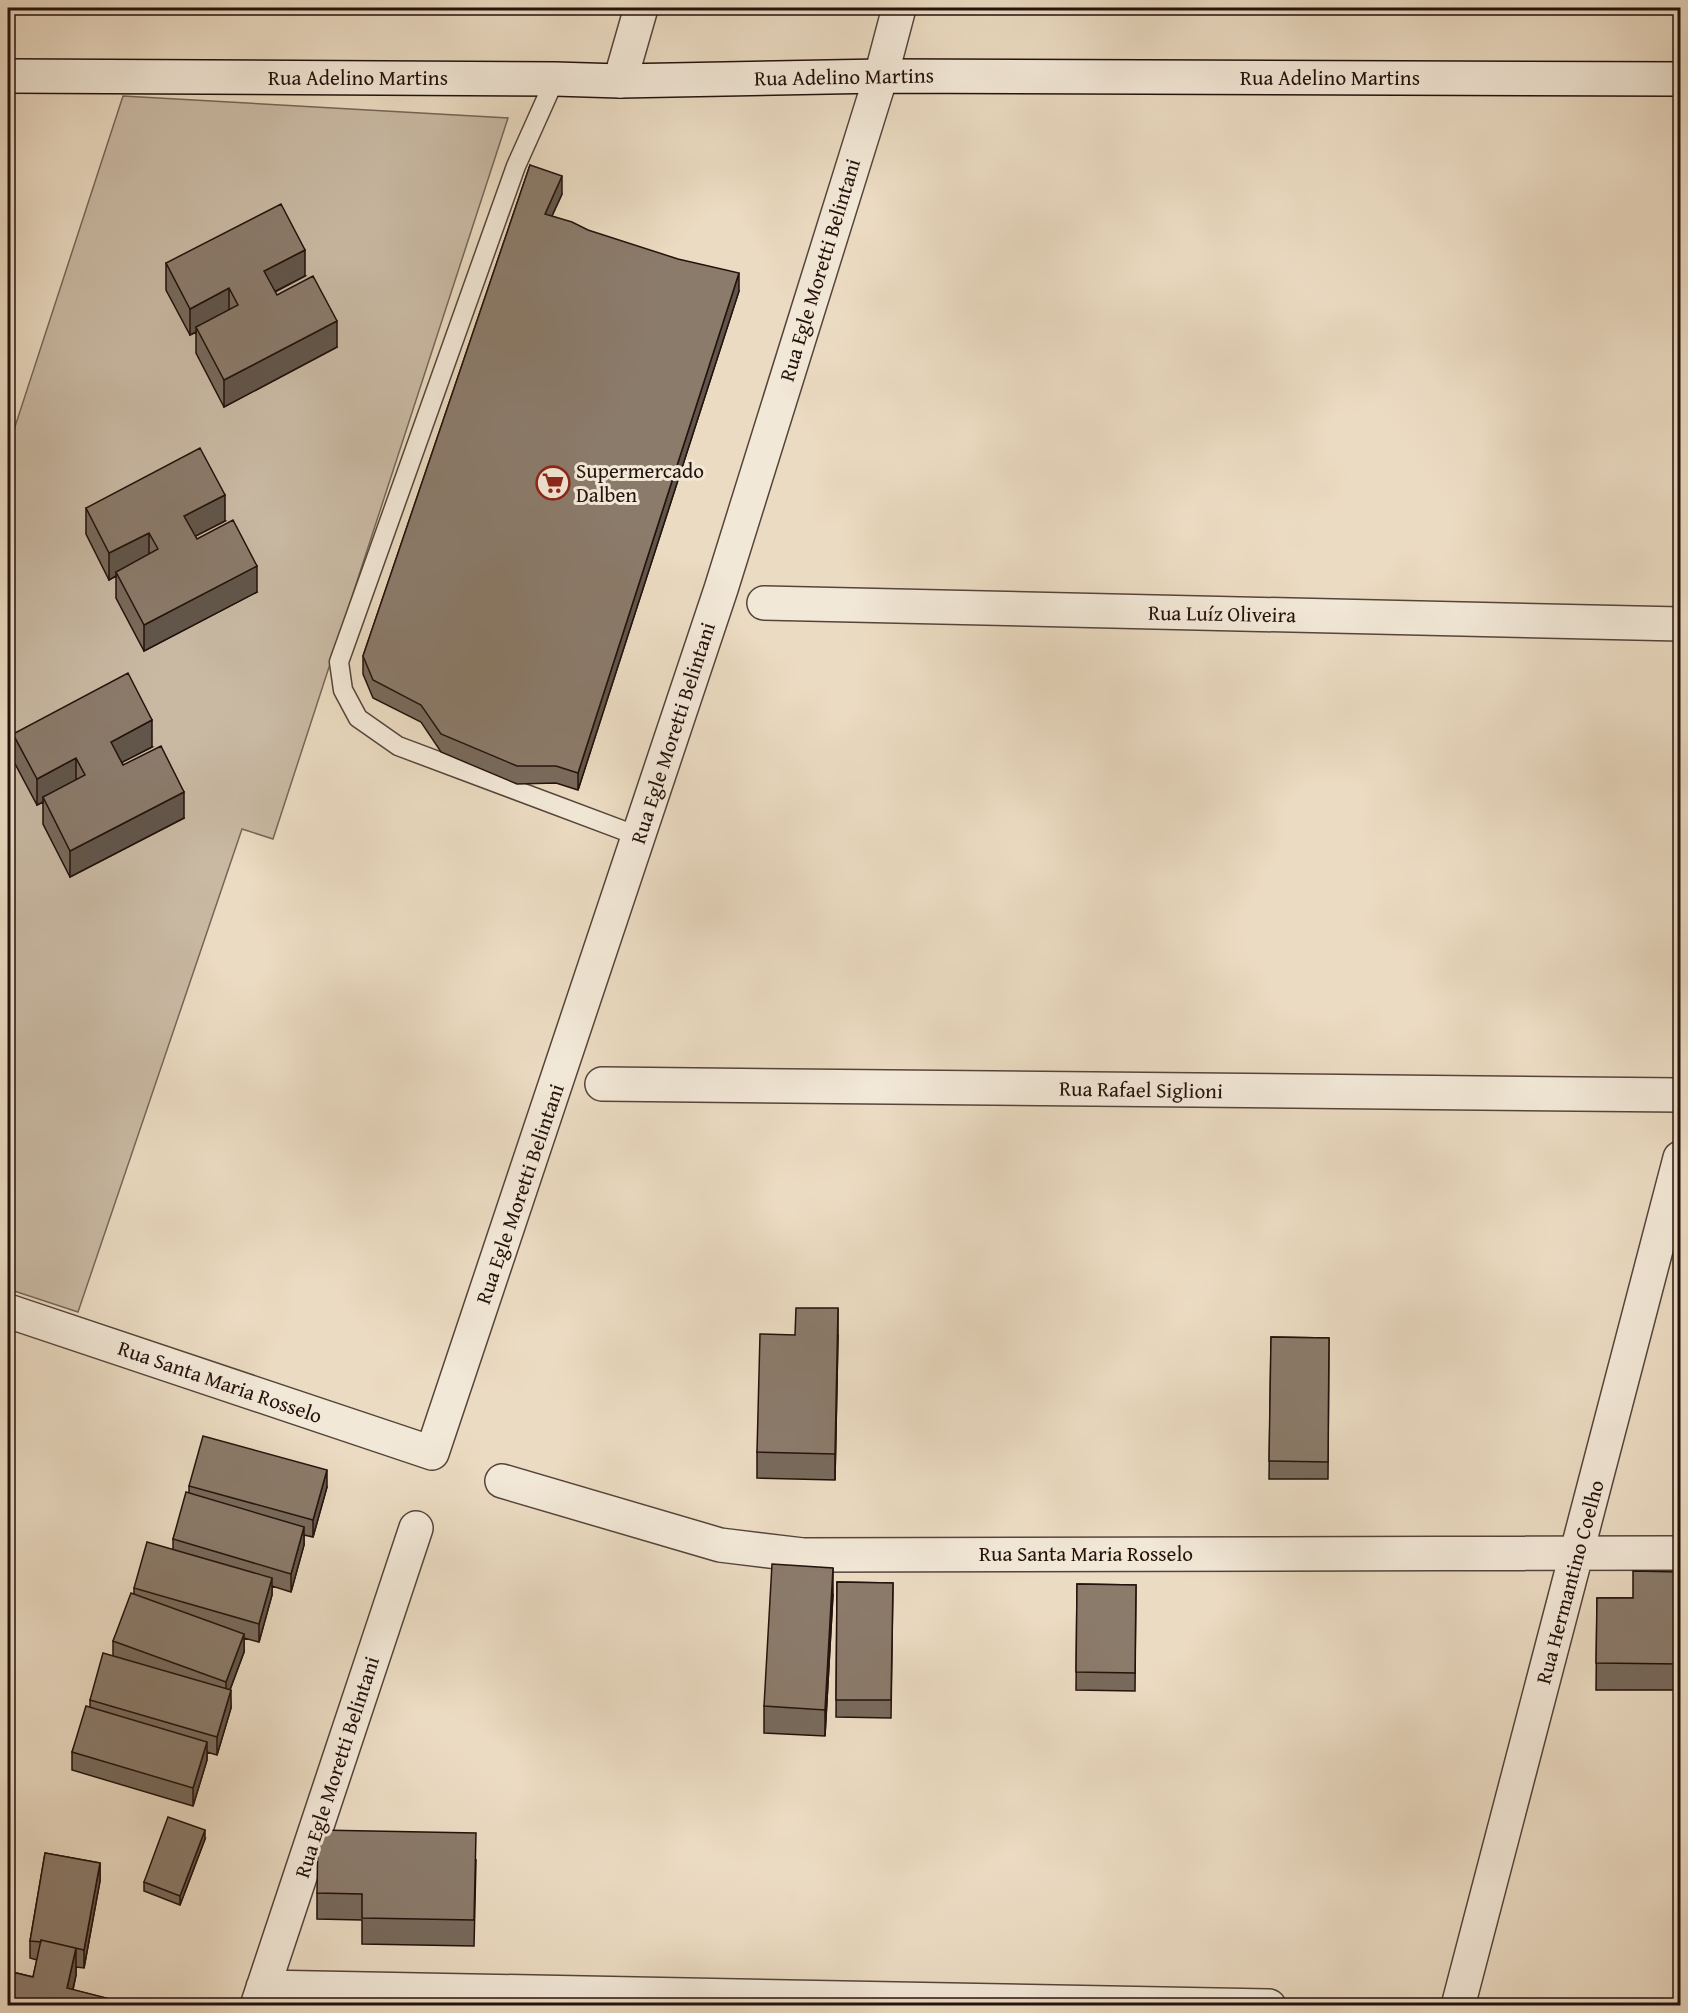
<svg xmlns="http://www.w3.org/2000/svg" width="1688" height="2013" font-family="'Gentium Book Plus',serif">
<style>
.green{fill:#c9b9a3;stroke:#766658;stroke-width:1.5}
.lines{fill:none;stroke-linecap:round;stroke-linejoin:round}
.service-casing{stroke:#56443a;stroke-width:21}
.minor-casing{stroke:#56443a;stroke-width:36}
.secondary-casing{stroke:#24120c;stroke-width:36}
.service{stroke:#f2e8d7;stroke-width:18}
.minor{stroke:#f2e8d7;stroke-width:33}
.secondary{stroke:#f2e8d7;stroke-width:33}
.wall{fill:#786a5c;stroke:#24120c;stroke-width:1.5}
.shaded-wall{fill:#61564b;stroke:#24120c;stroke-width:1.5}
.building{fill:#8b7b6b;stroke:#24120c;stroke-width:1.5}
.labels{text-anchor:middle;stroke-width:6;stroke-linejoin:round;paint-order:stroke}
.street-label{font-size:21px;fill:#24120c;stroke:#f2e8d7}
.poi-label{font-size:21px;fill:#24120c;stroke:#f2e8d7;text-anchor:start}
</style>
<rect width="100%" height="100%" fill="#ebdbc2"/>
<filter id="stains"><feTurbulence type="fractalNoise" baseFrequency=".00333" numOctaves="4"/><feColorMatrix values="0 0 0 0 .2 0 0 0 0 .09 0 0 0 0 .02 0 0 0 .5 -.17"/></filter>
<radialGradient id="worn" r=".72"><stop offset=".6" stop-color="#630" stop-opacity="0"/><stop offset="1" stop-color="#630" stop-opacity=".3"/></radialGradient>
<path class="green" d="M123 96 508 118 273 839 242 829 78 1312 8 1289V448Z"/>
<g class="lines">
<defs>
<path id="service" d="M555 79 516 166 339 662 343 690 358 718 398 746 638 836"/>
<path id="minor" d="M620 81 641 8
M764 603 1680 624
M602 1084 1680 1095
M8 1311 432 1453 721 589 881 76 899 8
M502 1481 720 1545 803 1555 1680 1553
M263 1987 1269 2006
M257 2006 416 1528
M1458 2006 1680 1158"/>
<path id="secondary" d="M8 76 555 79 620 81 881 76 1680 79"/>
</defs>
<use href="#service" class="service-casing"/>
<use href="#minor" class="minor-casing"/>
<use href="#secondary" class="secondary-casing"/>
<use href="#service" class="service"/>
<use href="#minor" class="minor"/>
<use href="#secondary" class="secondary"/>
</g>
<path class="wall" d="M530 165 562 194 552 216 739 291 578 790 556 783 517 784 441 752 421 722 373 698 363 674V656Z
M166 263 305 276 275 292 277 295 337 347 224 407 196 353V332L190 335 166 290Z
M86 508 225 521 195 536 197 539 257 592 144 651 116 598V576L109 580 86 534Z
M13 734 152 747 122 762 123 765 184 818 70 877 43 824V802L37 805 13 760Z
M795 1335H838L835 1480 757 1478V1452Z
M1271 1337 1329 1338 1328 1479H1269Z
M1677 1396H1680V1493L1678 1494Z
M189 1486 327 1487 313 1537 304 1535V1545L291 1592 272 1586V1595L259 1642 244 1638V1652L230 1690 231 1708 217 1755 207 1752V1760L193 1806 72 1770V1752L90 1707V1700L113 1655V1641L134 1594V1588L173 1549V1539L189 1493Z
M1680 1572V1690H1596L1597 1598H1633Z
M837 1582 893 1583 891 1718 836 1717Z
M1077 1584 1136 1585 1135 1691 1076 1690Z
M833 1594 825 1736 764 1733V1706Z
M205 1839 180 1905 144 1891V1882Z
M45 1853 100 1863V1881L84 1968 76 1967V1975L73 1990 122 2002V2006H8V1971L33 1977 37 1960 30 1958V1941Z
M476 1860 474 1946 362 1944V1920L317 1919V1893Z"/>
<path class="shaded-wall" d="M562 176V194L545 231V214Z
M305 250V276L264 297V271Z
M739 273V291L578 790V773Z
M229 288V314L196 327V332L190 335V309Z
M337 321V347L224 407V380Z
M225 495V521L184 542V516Z
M149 533V559L116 572V576L109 580V553Z
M257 566V592L144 651V625Z
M152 720V747L111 768V742Z
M76 758V784L43 797V802L37 805V779Z
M184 792V818L70 877V851Z
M838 1308V1335L835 1480V1454Z
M327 1470V1487L313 1537V1520Z
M304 1527V1545L291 1592V1574Z
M833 1568V1594L825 1736V1710Z
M272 1578V1595L259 1642V1624Z
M244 1634V1652L226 1700V1682Z
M231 1690V1708L217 1755V1737Z
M207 1742V1760L193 1806V1788Z
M205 1830V1839L180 1905V1896Z
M100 1863V1881L84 1968V1950Z
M76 1948V1975L69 2006 67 1988Z"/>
<path class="building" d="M530 165 562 176 545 214 572 222 588 230 678 259 739 273 578 773 556 766H517L441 734 421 705 373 680 363 656Z
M281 204 305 250 264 271 277 295 313 276 337 321 224 380 196 327 238 305 229 288 190 309 166 263Z
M200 448 225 495 184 516 197 539 233 520 257 566 144 625 116 572 158 549 149 533 109 553 86 508Z
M128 673 152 720 111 742 123 765 161 746 184 792 70 851 43 797 85 775 76 758 37 779 13 734Z
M796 1308H838L835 1454 757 1452 760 1334 795 1335Z
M1271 1337 1329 1338 1328 1462 1269 1461Z
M1677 1396H1680V1467H1678Z
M203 1436 327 1470 313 1520 189 1486Z
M186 1492 304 1527 291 1574 173 1539Z
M147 1542 272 1578 259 1624 134 1588Z
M772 1564 833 1568 825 1710 764 1706Z
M1633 1571 1680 1572V1664L1596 1663 1597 1598H1633Z
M837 1582 893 1583 891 1700H836Z
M1077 1584 1136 1585 1135 1673 1076 1672Z
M131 1593 244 1634 226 1682 113 1641Z
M103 1653 231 1690 217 1737 90 1700Z
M86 1706 207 1742 193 1788 72 1752Z
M168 1817 205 1830 180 1896 144 1882Z
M318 1830 476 1833 474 1920 362 1918V1894L317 1893Z
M45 1853 100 1863 84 1950 41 1940V1942L30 1941Z
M41 1940 76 1948 67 1988 122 2002V2006H8V1971L33 1977Z"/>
<defs>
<symbol id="supermarket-ring" viewBox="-11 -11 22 22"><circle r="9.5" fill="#f2e8d7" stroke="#8f2418" stroke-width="1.5"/><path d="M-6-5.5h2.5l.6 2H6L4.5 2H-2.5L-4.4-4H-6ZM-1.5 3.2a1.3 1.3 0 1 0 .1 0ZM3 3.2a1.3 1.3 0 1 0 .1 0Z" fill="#8f2418"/></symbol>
</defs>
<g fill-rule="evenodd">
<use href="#supermarket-ring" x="534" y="464" width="38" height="38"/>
</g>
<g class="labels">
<g class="street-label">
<text transform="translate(844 77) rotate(-1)" y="7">Rua Adelino Martins</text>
<text x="358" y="85">Rua Adelino Martins</text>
<text x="1330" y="85">Rua Adelino Martins</text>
<text transform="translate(820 270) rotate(-73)" y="7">Rua Egle Moretti Belintani</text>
<text transform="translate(1222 614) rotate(1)" y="7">Rua Luíz Oliveira</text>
<text transform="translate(673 733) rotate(-72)" y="7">Rua Egle Moretti Belintani</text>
<text transform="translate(1141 1090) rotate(1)" y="7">Rua Rafael Siglioni</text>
<text transform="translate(520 1194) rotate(-71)" y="7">Rua Egle Moretti Belintani</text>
<text transform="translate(220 1382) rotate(19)" y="7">Rua Santa Maria Rosselo</text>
<text x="1086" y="1561">Rua Santa Maria Rosselo</text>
<text transform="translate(1570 1582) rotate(-75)" y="7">Rua Hermantino Coelho</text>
<text transform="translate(337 1767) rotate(-72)" y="7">Rua Egle Moretti Belintani</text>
</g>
<g class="poi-label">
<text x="576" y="478">Supermercado<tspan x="576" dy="24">Dalben</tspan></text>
</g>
</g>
<rect width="1688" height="2013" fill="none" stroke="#ebdbc2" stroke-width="30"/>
<rect x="9" y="9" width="1670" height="1995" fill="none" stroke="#24120c" stroke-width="3"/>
<rect x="15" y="15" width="1658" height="1983" fill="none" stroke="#24120c" stroke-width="1.5"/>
<rect width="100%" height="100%" filter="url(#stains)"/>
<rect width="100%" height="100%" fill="url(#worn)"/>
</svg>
